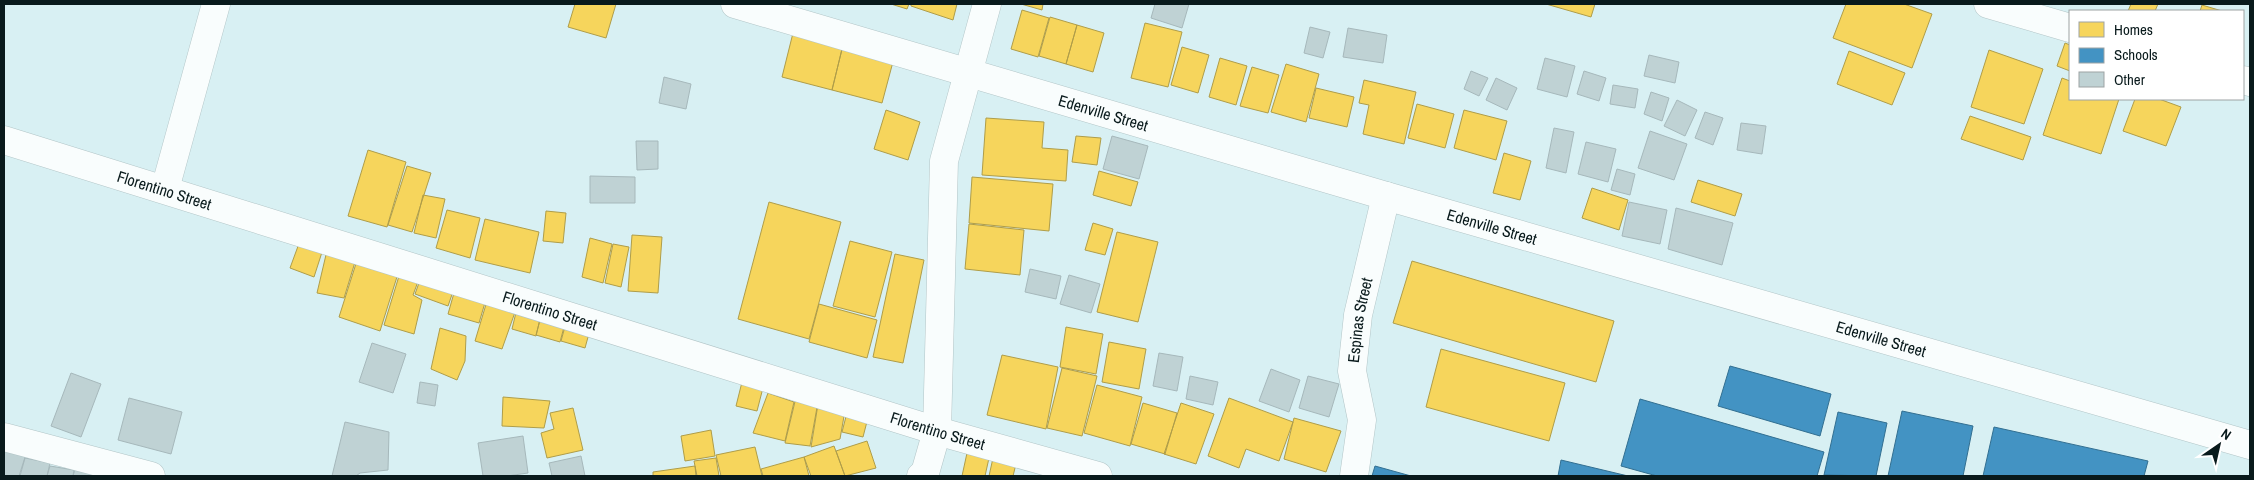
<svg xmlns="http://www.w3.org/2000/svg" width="2254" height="480" font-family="'Archivo Narrow',sans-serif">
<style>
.homes{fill:#f6d55c;stroke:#af9d49}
.schools{fill:#4393c3;stroke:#326f91}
.building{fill:#bfd2d4;stroke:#a6b8bb}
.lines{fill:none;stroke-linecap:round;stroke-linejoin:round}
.street-casing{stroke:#b2c5c7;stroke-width:29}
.secondary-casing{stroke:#b2c5c7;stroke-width:29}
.street{stroke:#f9fdfd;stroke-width:28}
.secondary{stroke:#f9fdfd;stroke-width:28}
.labels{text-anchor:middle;stroke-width:5;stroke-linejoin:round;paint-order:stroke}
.street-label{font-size:16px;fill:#091a1c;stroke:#fff}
</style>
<rect width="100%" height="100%" fill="#d8f0f3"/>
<path class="homes" d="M575 4H616L606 38 568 27Z
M891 4H909L907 9Z
M911 4H957L953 20 911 6Z
M1021 4H1043L1042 10Z
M1546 4H1595L1591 17Z
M1846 4H1904L1932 14 1912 68 1833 38Z
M2131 4H2158L2155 11H2128Z
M2202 5 2222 11H2200Z
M1022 10 1049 18 1038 57 1011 49Z
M1050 17 1077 25 1066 64 1039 56Z
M1145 23 1182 32 1168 87 1131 78Z
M1077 25 1104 33 1093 72 1066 64Z
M793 33 843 45 832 90 782 77Z
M2065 43 2070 45V71L2057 66Z
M843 45 894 58 882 103 832 90Z
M1182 47 1209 55 1198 93 1171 85Z
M1989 50 2043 69 2024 124 1971 107Z
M1849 51 1905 73 1892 105 1837 84Z
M1220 58 1247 66 1236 105 1209 97Z
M1286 64 1319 74 1306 122 1271 112Z
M1252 67 1279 75 1268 113 1240 106Z
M2062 78 2070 81V99H2119L2101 154 2043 135Z
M1364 80 1416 92 1404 144 1363 134 1369 105 1359 103Z
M1316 88 1354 97 1347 127 1309 118Z
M2135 99H2159L2181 107 2166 146 2123 131Z
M1417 104 1454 114 1445 148 1408 138Z
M886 110 920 122 908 160 874 149Z
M1464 110 1507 121 1496 160 1454 148Z
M1970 116 2031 137 2023 160 1961 139Z
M986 118 1044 122 1042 148 1068 150 1066 181 982 175Z
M1076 136 1101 138 1097 165 1072 162Z
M368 150 406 162 387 227 348 216Z
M1504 153 1531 161 1520 200 1493 193Z
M407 166 431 173 412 232 388 225Z
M1099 171 1138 182 1131 206 1093 195Z
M972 177 1053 184 1049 231 969 223Z
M1698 180 1742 194 1735 216 1691 202Z
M1592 188 1628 200 1619 230 1582 218Z
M423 195 445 199 436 238 414 233Z
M769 202 841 222 809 339 738 319Z
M447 210 480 218 470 258 436 248Z
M546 211 566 213 563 243 543 241Z
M485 219 539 232 530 273 475 260Z
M1093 223 1113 229 1105 255 1085 250Z
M969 224 1024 230 1020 275 965 269Z
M1117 232 1158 242 1138 322 1097 312Z
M632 235 662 237 658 293 628 291Z
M301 238 324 246 314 277 290 268Z
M590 238 612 244 603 283 582 277Z
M850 241 892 252 875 317 833 306Z
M329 242 359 249 344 298 317 293Z
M613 244 629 247 621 287 605 283Z
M360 251 401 264 380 331 339 317Z
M895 254 924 260 903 363 873 357Z
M1412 261 1614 321 1596 382 1393 323Z
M403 263 423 268 413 295 422 300 414 334 384 325Z
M424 269 457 280 448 306 415 294Z
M458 279 489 289 479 323 448 314Z
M490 291 520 298 502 349 475 341Z
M519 300 543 306 536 336 512 329Z
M819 304 877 320 867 358 809 342Z
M544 305 568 312 560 342 536 335Z
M569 312 593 319 585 348 561 341Z
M1066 327 1103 334 1096 374 1060 367Z
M440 328 466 336 465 361 457 380 431 369Z
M1109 342 1146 349 1139 389 1102 382Z
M1441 349 1565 383 1549 441 1426 407Z
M1002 355 1058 367 1046 429 987 415Z
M1062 368 1097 376 1082 436 1047 428Z
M744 374 765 380 757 411 736 406Z
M799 385 820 391 810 446 785 443Z
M1097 385 1142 397 1130 446 1084 433Z
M820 392 847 399 840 439 811 447Z
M768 393 794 402 785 441 753 433Z
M503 397 550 401 544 428 502 426Z
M1229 398 1293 422 1279 461 1246 449 1239 468 1208 456Z
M850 401 871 406 863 437 842 432Z
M1143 403 1177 413 1165 454 1131 444Z
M1181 403 1214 414 1196 464 1164 454Z
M573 408 583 450 547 458 541 433 554 429 550 413Z
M1294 418 1341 431 1326 472 1284 459Z
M711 430 715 456 685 461 681 436Z
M867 441 876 468 845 476 836 451Z
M834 446 845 476H811L804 457Z
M755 447 762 476H721L716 455Z
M967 453 989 458 985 476H962Z
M804 457 809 476H763L761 469Z
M716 458 719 476H697L694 461Z
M993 458 1016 464 1013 476H989Z
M695 466 696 476H653V472Z"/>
<path class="schools" d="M1730 366 1831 394 1820 436 1718 406Z
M1640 399 1824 452 1817 476H1657L1621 466Z
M1902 411 1973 426 1963 476H1888Z
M1838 412 1887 423 1876 476 1824 475Z
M1994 427 2148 461 2144 476H1983Z
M1561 460 1628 476H1558Z
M1375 466 1411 476H1372Z"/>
<path class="building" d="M1155 4H1189L1182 28 1151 18Z
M1310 27 1330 32 1323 58 1304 53Z
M1348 28 1387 35 1383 63 1343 57Z
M1649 55 1679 62 1675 83 1644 76Z
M1545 58 1575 66 1567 97 1537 89Z
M1471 71 1488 78 1479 96 1464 89Z
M1584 71 1606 78 1599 101 1577 94Z
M664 77 691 84 686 109 659 103Z
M1496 78 1517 88 1507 110 1486 100Z
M1613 85 1638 89 1635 108 1610 104Z
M1651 92 1669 98 1662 121 1644 114Z
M1677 100 1697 110 1685 136 1664 126Z
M1705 112 1723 118 1713 145 1695 138Z
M1741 123 1766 126 1762 154 1737 150Z
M1554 128 1574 132 1566 173 1546 168Z
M1650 131 1687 144 1674 180 1638 168Z
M1112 136 1148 146 1139 179 1103 169Z
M636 141H658V169L637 170Z
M1586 142 1616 149 1608 182 1578 174Z
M1617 169 1635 174 1630 195 1611 190Z
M590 176 635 177V203H590Z
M1629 202 1667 210 1660 244 1622 236Z
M1676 208 1733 223 1722 265 1668 249Z
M1030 269 1061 276 1056 299 1025 292Z
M1069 275 1100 284 1091 313 1060 304Z
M372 343 406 354 393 393 359 382Z
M1159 353 1183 357 1177 391 1153 386Z
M1271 369 1300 380 1289 412 1259 401Z
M71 373 101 384 81 437 51 426Z
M1190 376 1218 382 1213 405 1186 399Z
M1308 376 1339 384 1329 417 1299 408Z
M420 382 438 385 435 406 417 403Z
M129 398 182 412 171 454 118 440Z
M345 422 389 432 388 470 360 473 356 476H332Z
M523 436 528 473 507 476H483L478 443Z
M4 444 27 451 19 476H4Z
M581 456 585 476H552L549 463Z
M25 458 50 463 47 476H20Z
M50 466 74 470 73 476H47Z
M75 469 96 475V476H73Z"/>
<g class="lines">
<defs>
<g id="street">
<path d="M1988 4 2070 28"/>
<path d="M2243 80 2250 82"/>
<path id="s1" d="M4 140 937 431 1098 476"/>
<path d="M165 189 216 4"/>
<path d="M4 437 151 476"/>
<path d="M921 476 925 473 937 431 944 161 987 4"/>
<path id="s2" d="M1354 476 1362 420 1352 371 1358 315 1386 196"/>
</g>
<g id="secondary">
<path id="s3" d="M735 4 1386 196 2250 445"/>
</g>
</defs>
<use href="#street" class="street-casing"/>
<use href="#secondary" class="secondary-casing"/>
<use href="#street" class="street"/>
<use href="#secondary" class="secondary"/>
</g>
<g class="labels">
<g class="street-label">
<text dy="6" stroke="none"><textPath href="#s3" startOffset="384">Edenville Street</textPath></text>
<text dy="6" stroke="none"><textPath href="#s1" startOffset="168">Florentino Street</textPath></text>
<text dy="6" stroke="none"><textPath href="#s3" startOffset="789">Edenville Street</textPath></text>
<text dy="6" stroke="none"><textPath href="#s1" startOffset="572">Florentino Street</textPath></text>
<text dy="6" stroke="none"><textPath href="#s2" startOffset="158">Espinas Street</textPath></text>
<text dy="6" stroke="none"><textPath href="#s3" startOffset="1194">Edenville Street</textPath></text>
<text dy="6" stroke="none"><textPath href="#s1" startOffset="978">Florentino Street</textPath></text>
</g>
</g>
<rect width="2254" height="480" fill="none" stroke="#091a1c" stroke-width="10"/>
<rect x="2069" y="10" width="175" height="90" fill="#ffffff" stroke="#9da3a4"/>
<rect x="2079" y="22" width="25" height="15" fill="#f6d55c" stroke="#9da3a4"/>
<text x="2114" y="35" font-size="15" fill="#091a1c">Homes</text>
<rect x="2079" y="48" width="25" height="15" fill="#4393c3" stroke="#9da3a4"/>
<text x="2114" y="60" font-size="15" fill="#091a1c">Schools</text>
<rect x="2079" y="72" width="25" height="15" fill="#bfd2d4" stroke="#9da3a4"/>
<text x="2114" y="85" font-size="15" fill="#091a1c">Other</text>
<g transform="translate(2219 445) rotate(34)" stroke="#ffffff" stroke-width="4" paint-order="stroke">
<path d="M0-4L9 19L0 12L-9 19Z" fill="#091a1c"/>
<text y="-8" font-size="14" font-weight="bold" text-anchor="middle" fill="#091a1c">N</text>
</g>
</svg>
